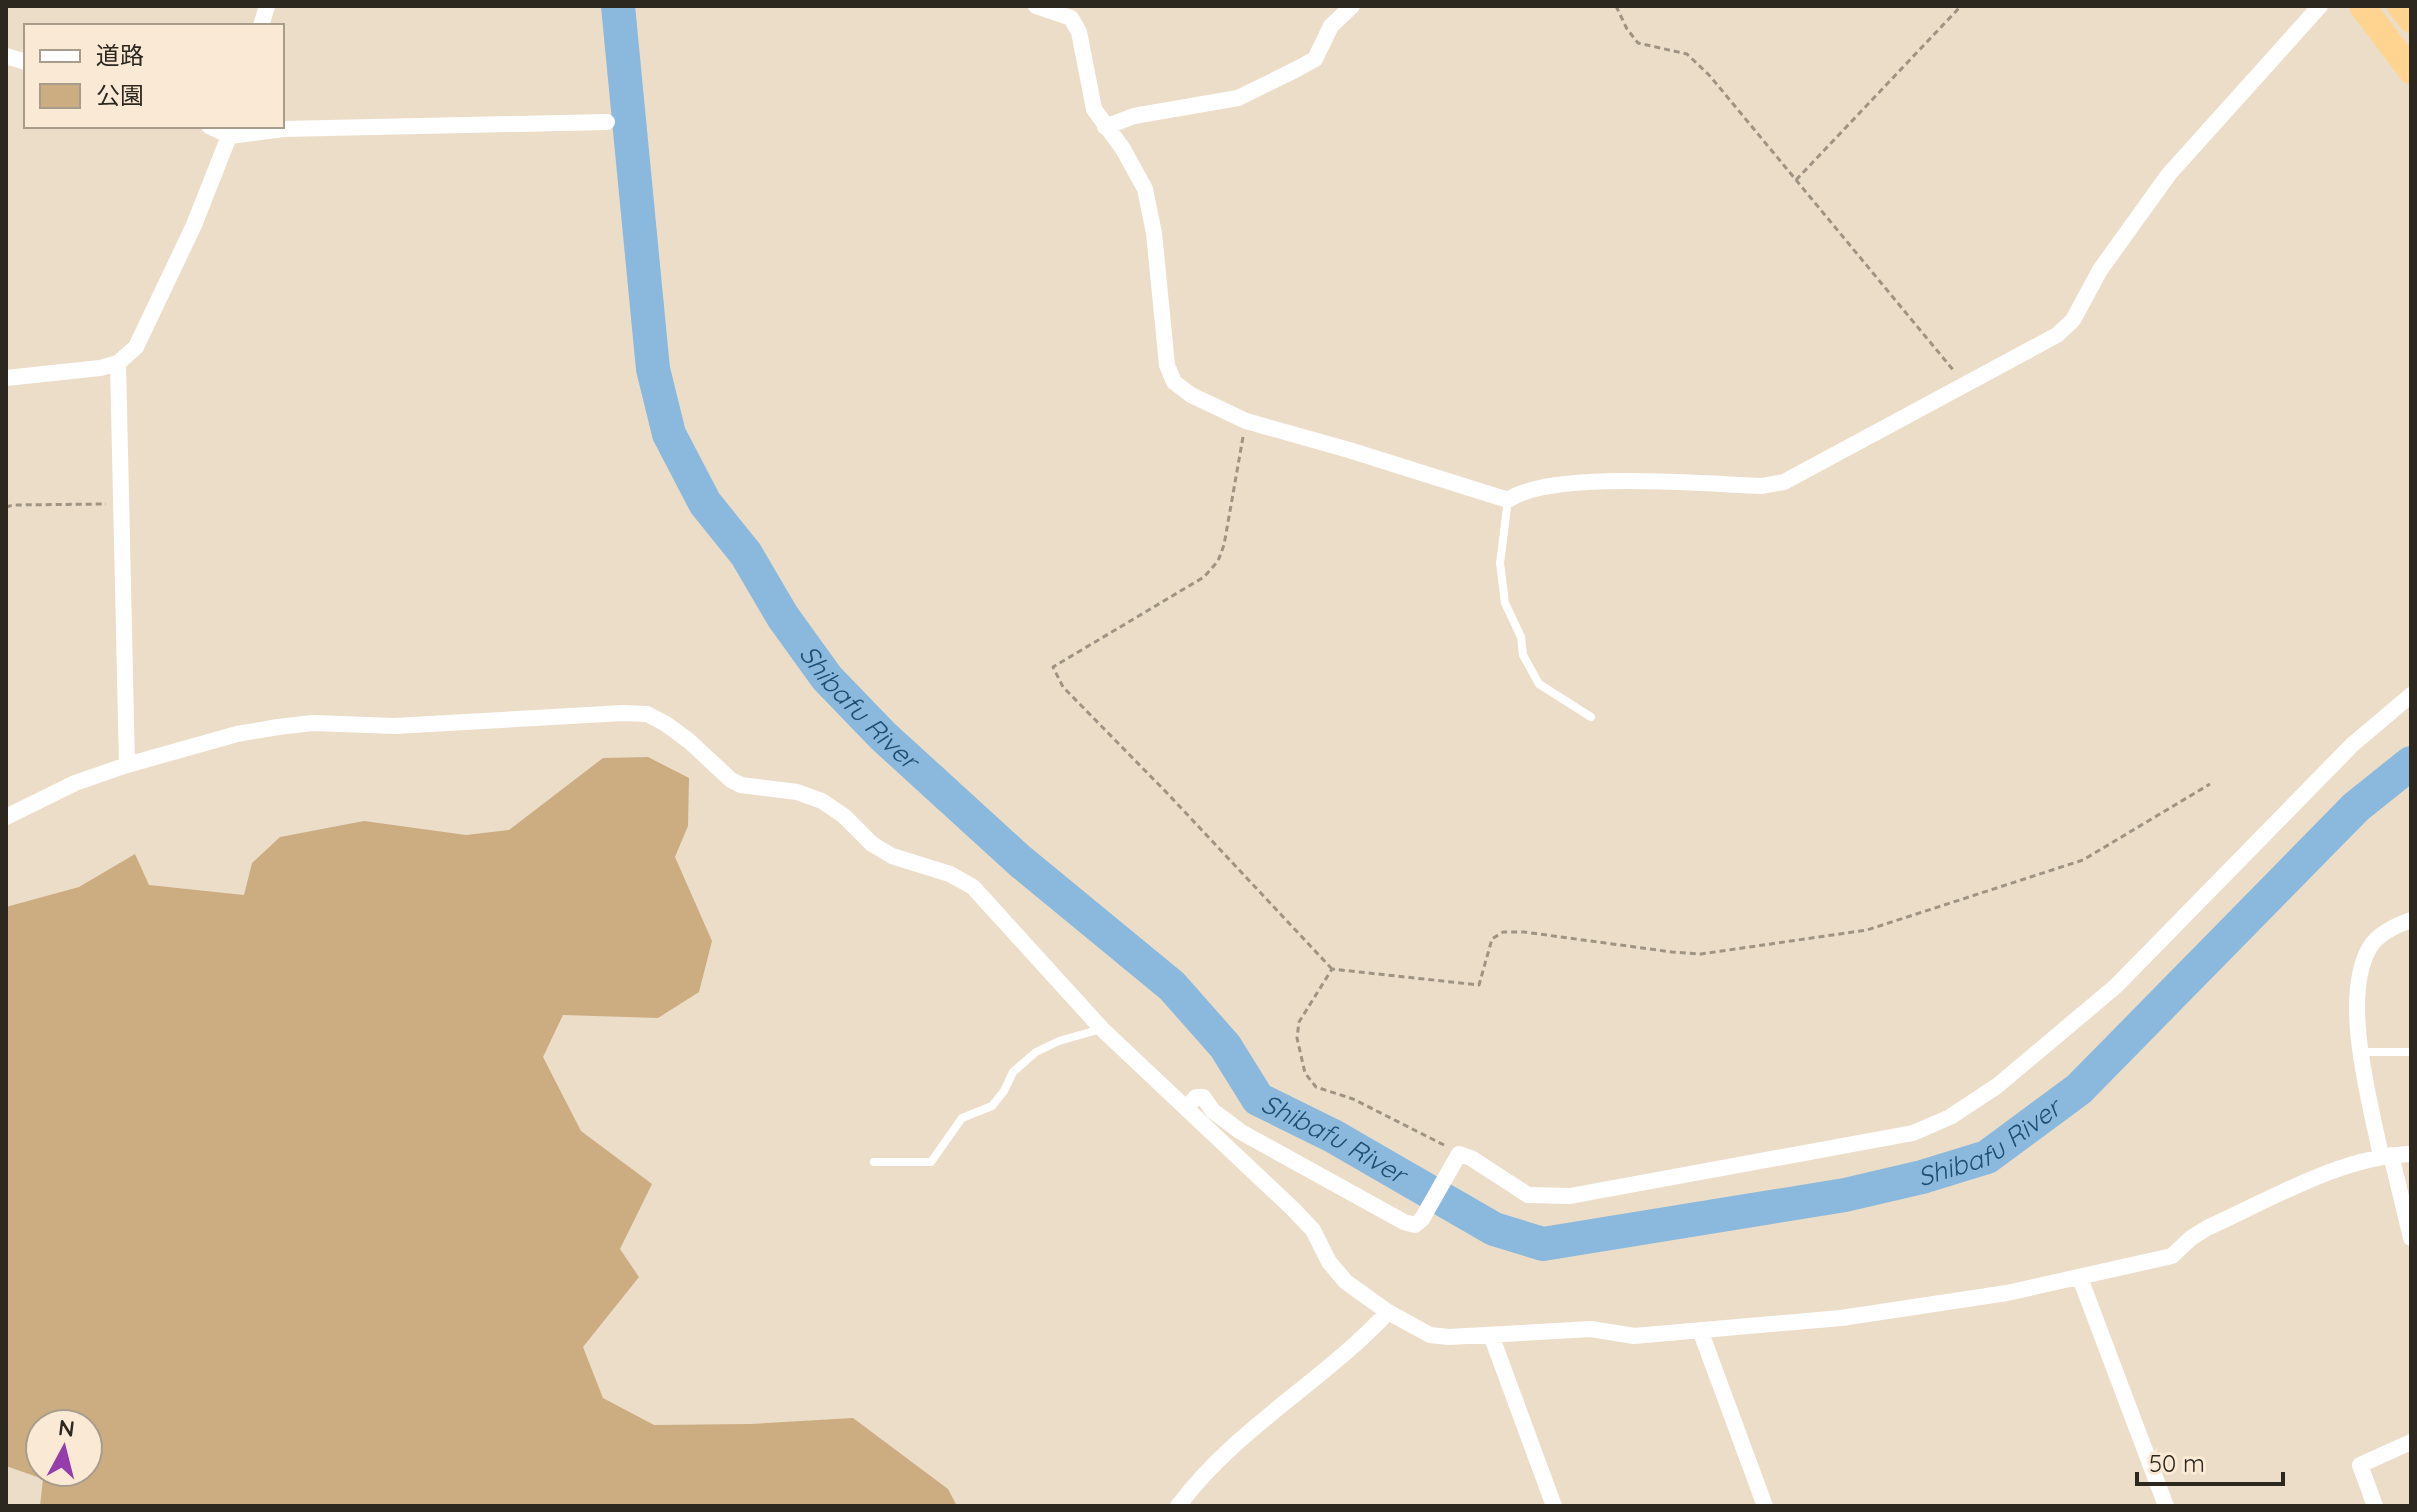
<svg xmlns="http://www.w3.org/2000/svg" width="2417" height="1512" font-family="Quicksand,'Noto Sans JP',sans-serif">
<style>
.green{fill:#ccad82;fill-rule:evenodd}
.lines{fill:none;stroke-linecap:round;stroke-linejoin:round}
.river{stroke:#8bb9dd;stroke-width:34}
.path{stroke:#9f9484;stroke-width:3;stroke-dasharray:6 4;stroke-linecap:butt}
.service{stroke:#fff;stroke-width:8}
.minor{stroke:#fff;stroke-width:16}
.trunk{stroke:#fed490;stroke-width:26}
.labels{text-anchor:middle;stroke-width:8;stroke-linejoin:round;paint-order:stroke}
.water-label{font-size:26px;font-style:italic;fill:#1b4e72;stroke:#faead5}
</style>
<rect width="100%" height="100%" fill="#ecddc8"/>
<path class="green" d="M648 757 689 778 688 826 675 857 712 941 699 992 658 1018 563 1015 543 1057 581 1131 652 1184 620 1249 639 1277 583 1347 603 1398 654 1425 750 1424 853 1418 948 1489 957 1506H40L43 1479 6 1466V907L79 887 135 854 149 885 244 895 252 863 280 837 364 821 466 835 509 830 603 758ZM40 1424H88V1472H40Z"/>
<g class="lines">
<path class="river" id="s1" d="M618 6 653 369 669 434 705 503 746 554 783 617 827 678 883 736 1020 861 1172 986 1225 1046 1258 1099 1333 1136 1494 1229 1543 1244 1845 1195 1922 1177 1987 1157 2079 1089 2356 807 2411 763"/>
<path class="path" d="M1616 6 1627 29 1638 43 1687 54 1710 76 1954 371
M1796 180 1961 6
M1243 437 1224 545 1218 561 1204 577 1053 667 1063 687 1168 794 1332 969
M6 507 13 505 106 504
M1444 1145 1353 1099 1316 1087 1305 1073 1297 1038 1299 1022 1332 969 1479 985 1492 939 1503 932H1524L1672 952 1701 954 1867 930 2083 860 2210 784"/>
<path class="service" d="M1508 500 1500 563 1505 603 1521 637 1523 655 1539 684 1591 717
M2362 1052H2411
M874 1162H931L962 1118 992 1106 1004 1091 1013 1072 1036 1052 1059 1041 1101 1029"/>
<path class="minor" d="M1036 6 1071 18 1079 32 1094 109 1123 149 1145 189 1154 233 1167 365 1174 382 1191 395 1246 421 1349 450 1508 500C1551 470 1704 484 1762 486L1784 482 2057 335 2073 320 2100 270 2169 174 2320 6
M261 26 267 6
M6 56 26 62
M209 126 230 136 283 129 607 122
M1105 127 1134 116 1238 98 1295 70 1315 59 1331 26 1352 6
M118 363 127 765
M6 378 100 368 118 363 136 347 194 225 233 126
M6 817 75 783 127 765 237 734 278 727 313 723 395 726 623 713 647 714 666 724 689 741 731 780 741 785 797 792 822 801 844 816 872 844 892 856 950 874 973 887 1102 1029 1293 1209 1313 1230 1329 1262 1346 1282 1388 1312 1430 1335 1449 1337 1591 1329 1634 1336 1841 1318 2007 1293 2172 1256 2191 1238 2207 1228C2269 1200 2342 1156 2411 1154
M1187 1107 1196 1097H1203L1213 1111 1241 1132 1404 1222 1415 1225 1422 1219 1459 1154 1471 1158 1528 1195 1570 1196 1913 1133 1950 1117 1997 1086 2116 986 2352 745 2411 695
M2391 1155 2411 1238
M2381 1156C2370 1101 2340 997 2370 947 2378 934 2397 925 2411 920
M2080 1278 2166 1506
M1700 1330 1765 1506
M1491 1335 1554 1506
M1178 1506C1235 1429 1323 1382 1388 1312
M2375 1506 2360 1465 2411 1442"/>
<path class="trunk" d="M2362 6 2411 71
M2400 6 2411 20"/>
</g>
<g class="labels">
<g class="water-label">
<text dy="9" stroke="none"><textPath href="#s1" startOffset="766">Shibafu River</textPath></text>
<text dy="9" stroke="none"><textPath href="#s1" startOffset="1414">Shibafu River</textPath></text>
<text dy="9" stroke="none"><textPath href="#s1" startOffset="2110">Shibafu River</textPath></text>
</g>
</g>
<rect width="2417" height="1512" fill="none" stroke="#2c271f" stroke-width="16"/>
<rect x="24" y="24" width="260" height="104" fill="#faead5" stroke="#a89c8c" stroke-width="2"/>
<rect x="40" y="50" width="40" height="12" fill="#ffffff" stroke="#a89c8c" stroke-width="2"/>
<text x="96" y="64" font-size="24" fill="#2c271f">道路</text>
<rect x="40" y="84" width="40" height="24" fill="#ccad82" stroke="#a89c8c" stroke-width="2"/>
<text x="96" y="104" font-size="24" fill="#2c271f">公園</text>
<g transform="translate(64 1448) rotate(7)"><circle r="38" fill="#faead5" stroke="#a89c8c" stroke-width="2"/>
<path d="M0-6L14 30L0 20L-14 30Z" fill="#953daa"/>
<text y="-12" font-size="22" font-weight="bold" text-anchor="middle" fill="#2c271f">N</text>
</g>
<path d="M2137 1472v12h146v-12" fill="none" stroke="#2c271f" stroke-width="4"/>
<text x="2149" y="1472" font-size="24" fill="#2c271f" stroke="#faead5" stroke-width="6" paint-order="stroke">50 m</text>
</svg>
